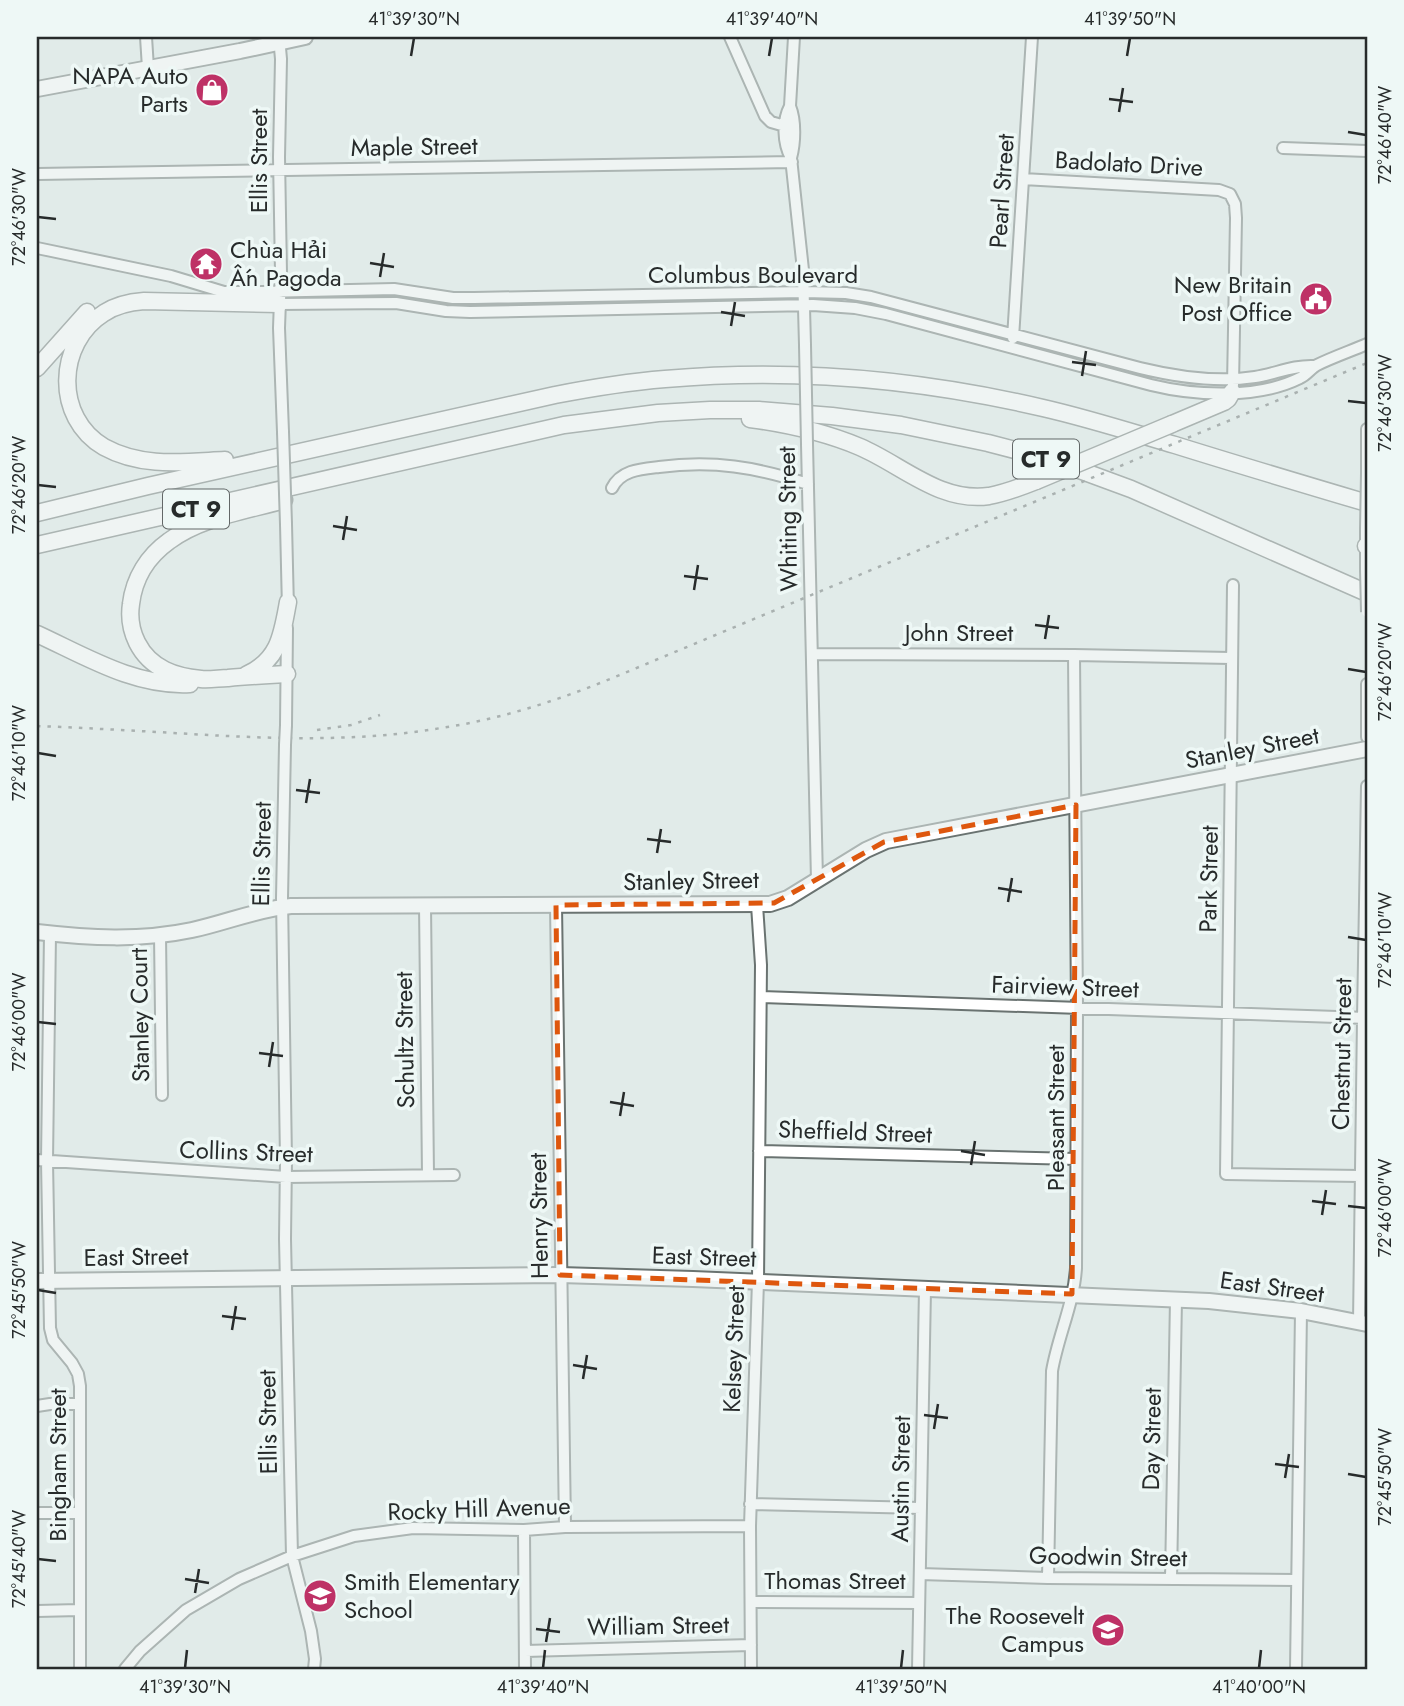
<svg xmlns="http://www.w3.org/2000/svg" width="1404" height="1706" font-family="Jost,sans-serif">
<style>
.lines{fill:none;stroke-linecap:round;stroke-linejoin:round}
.minor-casing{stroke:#6a7371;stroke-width:14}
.major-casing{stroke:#6a7371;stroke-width:18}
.highway-casing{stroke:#6a7371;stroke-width:19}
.minor{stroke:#fff;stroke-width:10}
.major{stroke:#fff;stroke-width:14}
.highway{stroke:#fff;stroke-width:16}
.rail{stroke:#656b6b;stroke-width:2.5;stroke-dasharray:3.5 7;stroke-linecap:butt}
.minor-bridge-casing{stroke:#6a7371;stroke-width:14;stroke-linecap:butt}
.highway-bridge-casing{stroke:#6a7371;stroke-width:19;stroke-linecap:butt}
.minor-bridge{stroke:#fff;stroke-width:10}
.highway-bridge{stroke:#fff;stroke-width:16}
.marked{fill:none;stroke:#de570e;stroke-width:5;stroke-dasharray:14 9;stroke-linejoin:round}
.ticks{fill:none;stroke:#272b2b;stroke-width:2.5}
.labels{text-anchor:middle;stroke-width:7;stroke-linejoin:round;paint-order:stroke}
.shield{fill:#eef8f6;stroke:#636868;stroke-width:2}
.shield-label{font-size:23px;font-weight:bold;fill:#272b2b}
.poi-label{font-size:24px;fill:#272b2b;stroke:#eef8f6;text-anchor:end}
.street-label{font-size:24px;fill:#272b2b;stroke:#eef8f6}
.neatline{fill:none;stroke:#272b2b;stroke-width:2.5}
.ticks-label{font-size:18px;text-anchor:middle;fill:#272b2b}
</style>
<rect width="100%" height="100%" fill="#e1ebe9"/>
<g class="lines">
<defs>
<path id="minor" d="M146 37 148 68
M279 37 281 59 279 157 281 273 279 328 283 432
M730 37 765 116 771 122 785 126
M790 106C796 121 795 143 791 158L803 270 805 345
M1283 148 1367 151
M791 158C783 143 782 121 790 106L794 37
M37 174 792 162
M1023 179 1219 190 1230 194 1235 204 1236 218 1233 385
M37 248 171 276 224 292H262L394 289 453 298H474L804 292 846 293 871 297 1140 368C1177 377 1216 383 1255 377 1275 374 1293 365 1314 366
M279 304 396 303 446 311 470 312 813 305 855 308 886 314 1151 385C1196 396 1258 399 1300 378 1307 375 1311 368 1317 365 1333 357 1351 351 1367 344
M1013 338 1032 37
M807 444 817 880
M1367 473V429
M612 488C621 470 641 469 659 467 713 460 756 467 808 484
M286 524 288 609
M1366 569V530
M1233 585 1226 1174 1361 1176
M812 654 1074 655 1231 658
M1367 684V737
M286 725 287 628
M285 745 282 898 286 1160 285 1239 292 1556 311 1631 315 1659 314 1669
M425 905 428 1175
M556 905 565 1527
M50 934 47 1161 50 1328 53 1340 72 1363 78 1374 80 1386V1669
M160 935 162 1095
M761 997 1367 1018
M759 1151 1076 1159
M37 1160 286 1177 454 1175
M1359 1323 1363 1018 1367 786
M37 1406 50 1404H80
M750 1504 921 1508
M37 1513H79
M524 1530 525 1669
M920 1574 1048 1578 1296 1580
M1048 1578 1052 1371C1058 1336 1074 1303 1076 1268L1077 1008 1074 655
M1171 1579 1176 1299
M751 1602 919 1603
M37 1611 79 1610
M525 1651 751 1645
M125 1669 140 1651 186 1610 239 1579 292 1556 354 1536 413 1528 524 1530 565 1527 750 1526
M751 1669 750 1526 758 1281 761 965 757 905
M918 1669 925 1289
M1296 1669 1301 1311"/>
<path id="major" d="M37 89 240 51 305 37
M37 932C89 938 140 941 192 930 225 923 258 909 291 906L770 904 788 898 866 850 886 841 1367 749
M37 1281 560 1275 693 1279 1209 1301 1301 1311 1367 1324"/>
<path id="highway" d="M37 368 87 312
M750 419C788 424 824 432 860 447 902 465 940 503 989 496 1005 493 1021 487 1036 481
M1172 424 1224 402 1228 399 1232 392
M225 460C184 462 142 468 104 447 54 418 56 343 104 313 116 305 130 302 144 301L279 304
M284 500C246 511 201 517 169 541 148 556 134 578 131 604 127 631 140 658 165 670 175 675 191 678 201 679 209 680 220 678 228 678 248 676 267 675 287 674
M37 513 148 486 555 395C591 388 628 382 665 379 791 368 919 379 1043 408 1087 418 1131 432 1175 445 1239 465 1303 484 1367 503
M37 545 564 425 658 413 710 410H759L832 416 901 425 988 443 1034 455 1074 468 1131 489 1367 593
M1366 546H1367
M37 634C85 656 135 687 190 684
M246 675C279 660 282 635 288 602"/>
</defs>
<use href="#minor" class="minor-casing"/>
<use href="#major" class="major-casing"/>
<use href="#highway" class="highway-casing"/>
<use href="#minor" class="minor"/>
<use href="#major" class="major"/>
<use href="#highway" class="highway"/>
<path class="rail" d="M37 726C88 728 140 731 191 734 275 739 358 742 441 728 502 719 559 700 615 677L1367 363
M317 730 351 725 380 715"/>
<defs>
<path id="minor-bridge" d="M805 345 807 444
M283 432 286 524
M1366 530 1367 473
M1366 569 1367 612
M285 745 286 725"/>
<path id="highway-bridge" d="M1036 481 1172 424"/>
</defs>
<use href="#minor-bridge" class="minor-bridge-casing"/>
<use href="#highway-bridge" class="highway-bridge-casing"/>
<use href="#minor-bridge" class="minor-bridge"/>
<use href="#highway-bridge" class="highway-bridge"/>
</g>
<path d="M0 0H1404V1706H0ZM1076 805 1072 1294 560 1275 556 905 774 903 884 842Z" fill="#e1ebe9" fill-opacity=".55" fill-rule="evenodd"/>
<path class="marked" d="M1076 805 1072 1294 560 1275 556 905 774 903 884 842Z"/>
<path class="ticks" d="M411 56 414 38M769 56 772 38M1127 56 1130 38M1109 99 1133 102M1119 112 1123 88M1348 132 1366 135M38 217 56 219M370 263 394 267M380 277 384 253M721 312 745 316M731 326 735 302M1072 362 1096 365M1082 376 1086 351M1348 401 1366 403M38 485 56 487M333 526 357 530M343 540 347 516M684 576 708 579M694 590 698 565M1035 625 1059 628M1045 639 1049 615M1348 669 1366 672M38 753 56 756M296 790 320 793M306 803 310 779M647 839 671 842M657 853 661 829M998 888 1022 892M1008 902 1012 878M1348 937 1366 940M38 1022 56 1024M259 1053 283 1056M269 1067 273 1042M610 1102 634 1106M620 1116 624 1092M961 1151 985 1155M971 1165 975 1141M1312 1201 1336 1204M1348 1206 1366 1208M1322 1215 1326 1190M38 1290 56 1293M222 1316 246 1319M232 1330 236 1306M573 1365 597 1369M583 1379 587 1355M924 1415 948 1418M934 1429 938 1404M1275 1464 1299 1467M1348 1474 1366 1477M1285 1478 1289 1454M38 1559 56 1561M185 1579 209 1583M195 1593 199 1569M536 1629 560 1632M546 1642 550 1618M185 1668 187 1650M543 1668 545 1650M901 1668 903 1650M1259 1668 1261 1650"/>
<defs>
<symbol id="shop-disc" viewBox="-11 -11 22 22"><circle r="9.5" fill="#be3166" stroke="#eef8f6"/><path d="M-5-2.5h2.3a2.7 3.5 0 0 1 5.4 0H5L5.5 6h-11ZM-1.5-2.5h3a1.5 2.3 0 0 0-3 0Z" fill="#fff"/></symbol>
<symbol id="temple-disc" viewBox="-11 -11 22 22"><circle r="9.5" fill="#be3166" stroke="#eef8f6"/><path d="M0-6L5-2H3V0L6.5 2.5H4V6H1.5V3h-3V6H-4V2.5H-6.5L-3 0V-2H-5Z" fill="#fff"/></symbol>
<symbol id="civic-disc" viewBox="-11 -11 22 22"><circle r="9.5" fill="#be3166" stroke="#eef8f6"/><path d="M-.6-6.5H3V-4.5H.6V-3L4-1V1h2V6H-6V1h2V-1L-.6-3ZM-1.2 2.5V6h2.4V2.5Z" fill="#fff"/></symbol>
<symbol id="school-disc" viewBox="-11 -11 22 22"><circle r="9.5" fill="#be3166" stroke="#eef8f6"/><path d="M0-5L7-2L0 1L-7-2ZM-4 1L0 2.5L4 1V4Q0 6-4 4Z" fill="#fff"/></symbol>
</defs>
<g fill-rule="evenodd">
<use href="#shop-disc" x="193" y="71" width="38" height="38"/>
<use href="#temple-disc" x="187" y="245" width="38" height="38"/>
<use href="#civic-disc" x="1297" y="280" width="38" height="38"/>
<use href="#school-disc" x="301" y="1577" width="38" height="38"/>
<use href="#school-disc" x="1089" y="1611" width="38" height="38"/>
</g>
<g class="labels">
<g class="shield">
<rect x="1013" y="439.5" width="66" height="39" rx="5"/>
<rect x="163" y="489.5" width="66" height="39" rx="5"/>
</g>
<g class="shield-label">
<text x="1046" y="467">CT 9</text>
<text x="196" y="517">CT 9</text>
</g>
<g class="poi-label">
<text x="188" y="84">NAPA Auto<tspan x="188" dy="28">Parts</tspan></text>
<text x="230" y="258" text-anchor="start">Chùa Hải<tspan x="230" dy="28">Ấn Pagoda</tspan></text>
<text x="1292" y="293">New Britain<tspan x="1292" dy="28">Post Office</tspan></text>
<text x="344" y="1590" text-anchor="start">Smith Elementary<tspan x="344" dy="28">School</tspan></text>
<text x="1084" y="1624">The Roosevelt<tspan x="1084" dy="28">Campus</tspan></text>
</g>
<g class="street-label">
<text transform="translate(414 147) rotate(-1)" y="8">Maple Street</text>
<text transform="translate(259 161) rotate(-90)" y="8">Ellis Street</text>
<text transform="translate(1129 164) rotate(3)" y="8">Badolato Drive</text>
<text transform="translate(1002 191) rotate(-86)" y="8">Pearl Street</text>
<text x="753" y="283">Columbus Boulevard</text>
<text transform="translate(788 519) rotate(-91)" y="8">Whiting Street</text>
<text x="959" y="641">John Street</text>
<text transform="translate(1252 748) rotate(-11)" y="8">Stanley Street</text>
<text transform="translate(262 854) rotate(-89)" y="8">Ellis Street</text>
<text transform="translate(1209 879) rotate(-89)" y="8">Park Street</text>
<text transform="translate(691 881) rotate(-1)" y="8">Stanley Street</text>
<text transform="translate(1065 987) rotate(2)" y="8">Fairview Street</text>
<text transform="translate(140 1015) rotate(-91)" y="8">Stanley Court</text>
<text transform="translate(405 1040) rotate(-91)" y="8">Schultz Street</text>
<text transform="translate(1342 1054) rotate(-89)" y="8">Chestnut Street</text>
<text transform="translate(1056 1118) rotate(-90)" y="8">Pleasant Street</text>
<text transform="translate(855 1132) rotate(2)" y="8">Sheffield Street</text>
<text transform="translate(246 1152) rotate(2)" y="8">Collins Street</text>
<text transform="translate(539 1216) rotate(-91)" y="8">Henry Street</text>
<text transform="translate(136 1257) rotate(-1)" y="8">East Street</text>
<text transform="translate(704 1257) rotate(2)" y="8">East Street</text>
<text transform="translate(1272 1287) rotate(8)" y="8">East Street</text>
<text transform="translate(734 1349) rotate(-88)" y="8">Kelsey Street</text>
<text transform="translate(268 1422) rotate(-91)" y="8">Ellis Street</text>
<text transform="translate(1152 1439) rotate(-89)" y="8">Day Street</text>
<text transform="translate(58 1465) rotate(-90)" y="8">Bingham Street</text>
<text transform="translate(901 1479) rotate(-89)" y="8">Austin Street</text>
<text transform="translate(479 1509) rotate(-2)" y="8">Rocky Hill Avenue</text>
<text transform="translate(1108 1557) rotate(1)" y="8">Goodwin Street</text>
<text x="835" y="1589">Thomas Street</text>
<text transform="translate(658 1626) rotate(-1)" y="8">William Street</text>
</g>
</g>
<rect width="1404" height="1706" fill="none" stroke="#eef8f6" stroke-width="77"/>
<rect x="38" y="38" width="1328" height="1630" class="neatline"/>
<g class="ticks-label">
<text x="414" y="25">41°39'30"N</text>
<text x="772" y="25">41°39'40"N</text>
<text x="1130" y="25">41°39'50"N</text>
<text transform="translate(1385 135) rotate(-90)" y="6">72°46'40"W</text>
<text transform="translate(19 217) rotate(-90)" y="6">72°46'30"W</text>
<text transform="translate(1385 403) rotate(-90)" y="6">72°46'30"W</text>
<text transform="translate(19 485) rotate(-90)" y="6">72°46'20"W</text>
<text transform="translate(1385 672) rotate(-90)" y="6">72°46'20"W</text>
<text transform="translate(19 753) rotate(-90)" y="6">72°46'10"W</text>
<text transform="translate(1385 940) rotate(-90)" y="6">72°46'10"W</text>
<text transform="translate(19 1022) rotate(-90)" y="6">72°46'00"W</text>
<text transform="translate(1385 1208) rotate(-90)" y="6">72°46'00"W</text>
<text transform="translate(19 1290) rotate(-90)" y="6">72°45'50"W</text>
<text transform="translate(1385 1477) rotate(-90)" y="6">72°45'50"W</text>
<text transform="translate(19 1559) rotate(-90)" y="6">72°45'40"W</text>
<text x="185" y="1693">41°39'30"N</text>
<text x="543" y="1693">41°39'40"N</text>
<text x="901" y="1693">41°39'50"N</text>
<text x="1259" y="1693">41°40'00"N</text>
</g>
</svg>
